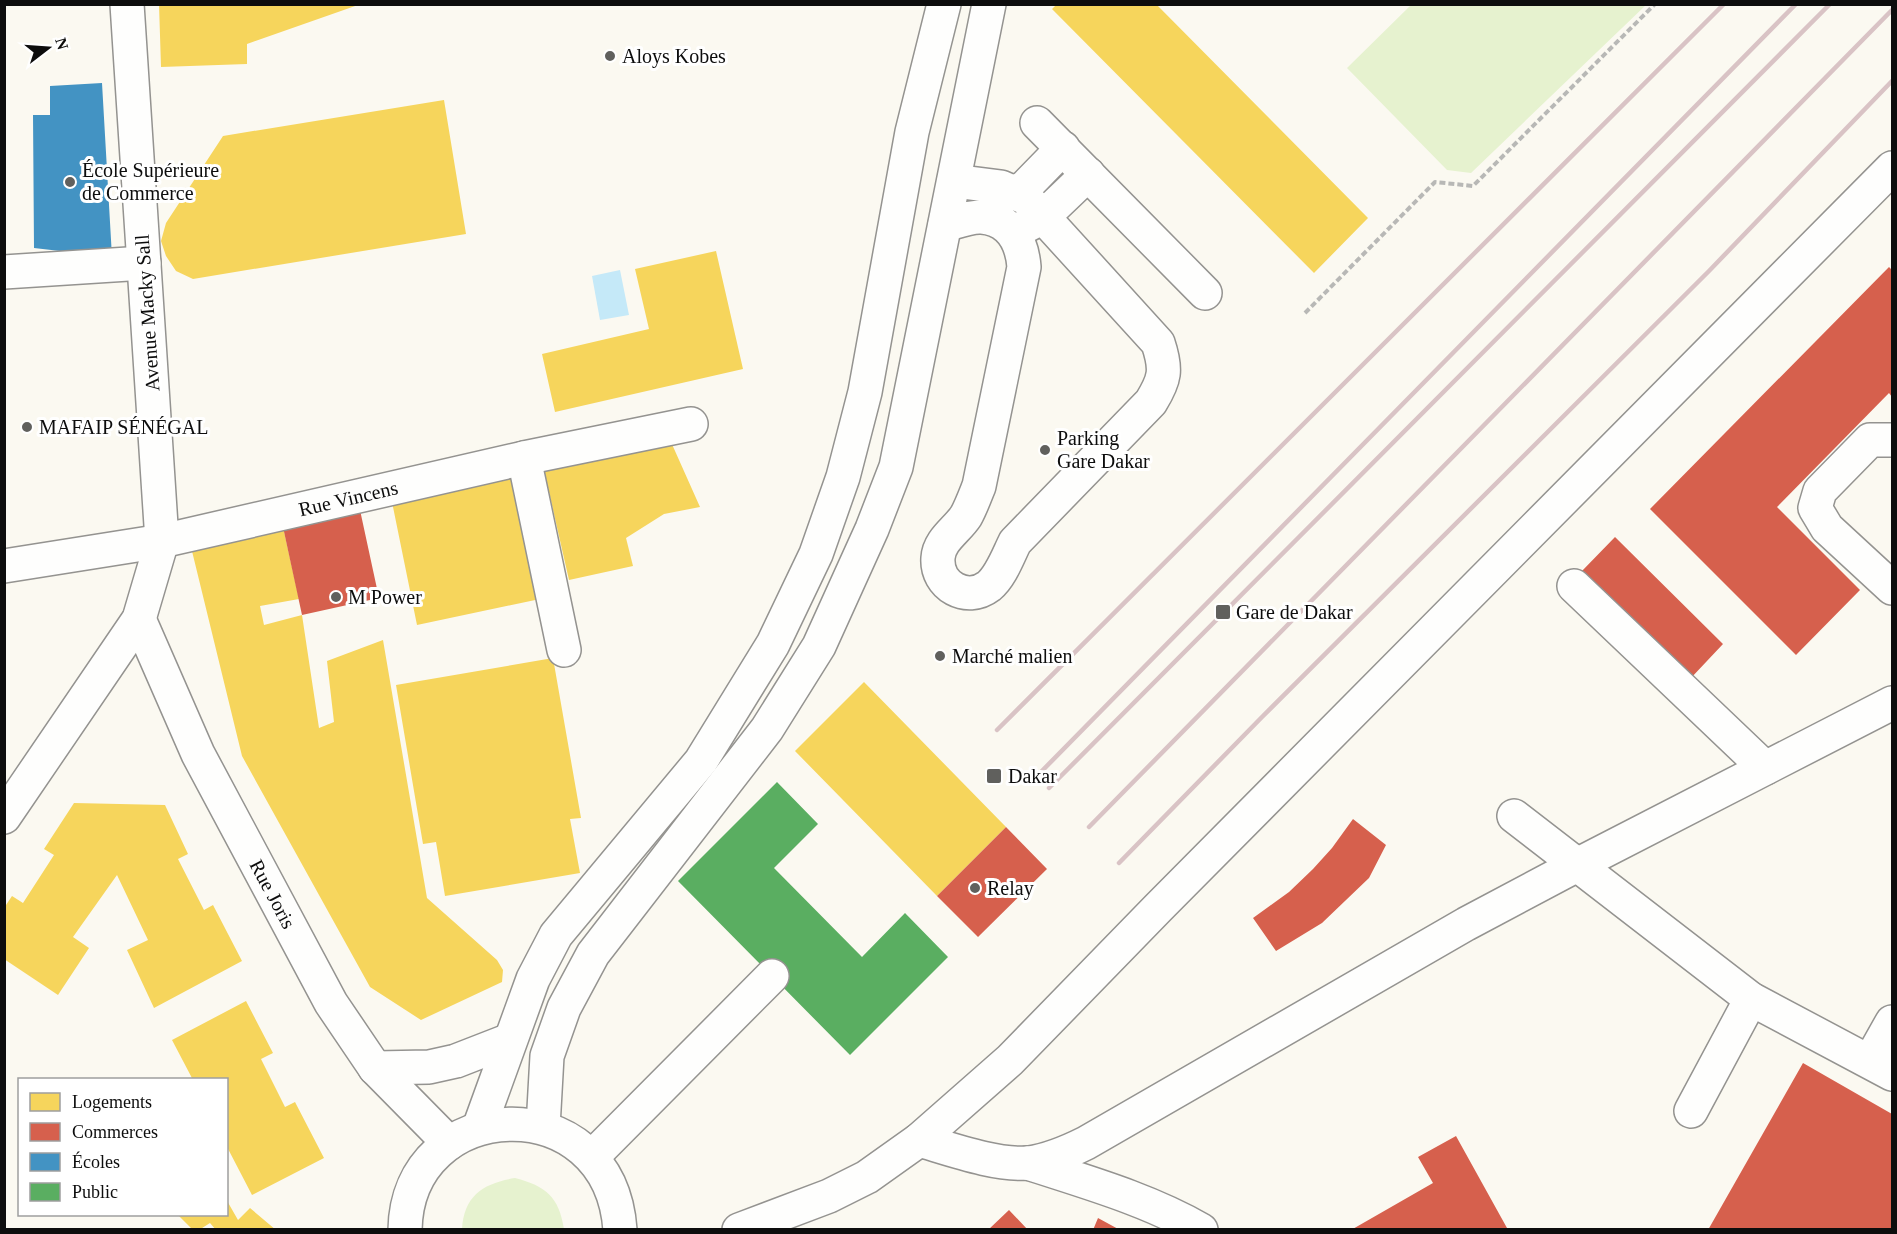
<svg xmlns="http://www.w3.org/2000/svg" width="1897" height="1234" font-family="'Times New Roman',serif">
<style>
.green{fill:#e6f2cf}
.water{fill:#c5e9f8}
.homes{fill:#f6d55c}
.shops{fill:#d6604d}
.schools{fill:#4393c3}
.public{fill:#5aae61}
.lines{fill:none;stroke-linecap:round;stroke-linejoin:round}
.minor-casing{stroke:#949390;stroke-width:36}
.path{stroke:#b8b8b6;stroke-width:4;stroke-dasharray:6 3;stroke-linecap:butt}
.minor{stroke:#fefefd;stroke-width:33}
.rail{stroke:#d9c3c5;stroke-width:4.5}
.poi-dot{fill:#60605d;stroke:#fff;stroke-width:2}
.labels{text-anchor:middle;stroke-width:6;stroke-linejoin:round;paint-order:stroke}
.poi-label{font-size:20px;fill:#0d0d0d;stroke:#fff;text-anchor:start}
.street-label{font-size:20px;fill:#0d0d0d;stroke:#fff}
</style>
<rect width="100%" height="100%" fill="#fbf9f1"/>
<path class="green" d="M1412 4H1646V5L1471 173 1447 170 1347 68Z
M515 1178C546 1186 559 1197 564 1229H462C464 1195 484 1183 515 1178Z"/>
<path class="water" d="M620 270 629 315 600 320 592 276Z"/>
<path class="homes" d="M159 4H358V5L247 44V64L161 67Z
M1057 4H1156L1368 218 1314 273 1052 9Z
M444 100 466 234 193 279 176 271 166 256 161 241 166 223 223 136Z
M716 251 743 369 555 412 542 354 649 329 635 269Z
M671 442 700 507 664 514 626 538 633 566 569 580 544 470Z
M514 476 540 599 417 625 392 502Z
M283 527 299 599 260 606 264 625 302 615 319 728 334 722 327 661 383 640 427 898 497 960 503 970 502 982 421 1020 370 987 242 756 191 547Z
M553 658 581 818 570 819 580 873 445 896 436 842 423 844 396 685Z
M864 682 1006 827 937 896 795 751Z
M74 803 165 805 188 854 178 859 204 910 213 905 242 961 154 1008 127 950 148 940 117 875 73 937 89 948 58 995 4 959V908L12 896 23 903 54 855 44 849Z
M246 1001 273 1053 261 1059 285 1107 295 1102 324 1158 252 1195 226 1145V1080H193L172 1040Z
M226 1199 238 1220 250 1208 276 1230H216L210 1223 199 1230H193L178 1215H226Z"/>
<path class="shops" d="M1889 267 1892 270V397L1889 393 1777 507 1860 590 1796 655 1650 509Z
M360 510 379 598 302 615 283 527Z
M1615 537 1723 644 1690 679 1581 572Z
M1353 819 1386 845 1369 878 1322 923 1276 951 1253 918 1289 892 1313 869 1332 848Z
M1006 827 1047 869 978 937 937 896Z
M1803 1063 1892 1114V1230H1708Z
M1456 1136 1507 1228 1504 1230H1351L1433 1183 1418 1157Z
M1009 1210 1028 1230H988Z
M1098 1218 1120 1230H1093Z"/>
<path class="schools" d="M102 83 112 257 34 248 33 115H50V86Z"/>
<path class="public" d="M777 782 818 824 774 868 862 957 905 913 948 957 850 1055 678 881Z"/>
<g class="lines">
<defs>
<g id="minor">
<path d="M1037 123 1205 293"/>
<path d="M1015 193 1025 187 1063 148"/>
<path d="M945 225C956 222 971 216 982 217 1011 219 1022 242 1024 267L979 486C975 496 971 507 966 516 957 530 939 540 938 558 936 586 967 603 989 586 1001 576 1008 556 1015 542L1151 402C1165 379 1167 370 1158 343L1026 198 1001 187 954 181"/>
<path d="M1024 227 1043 217 1088 174"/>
<path d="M4 272 144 263"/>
<path d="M1892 440H1870L1820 491 1815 508 1827 528 1892 588"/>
<path d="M524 458 564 650"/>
<path id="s1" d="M4 566 162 541 524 458 691 424"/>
<path d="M1574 586 1765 768"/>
<path id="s2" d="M139 619 198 754 331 1003 375 1068 449 1143"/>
<path d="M1514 816 1751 999 1892 1074"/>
<path d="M4 817 139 619 162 541 127 4"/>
<path d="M1870 1061 1892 1022"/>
<path d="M375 1068 429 1067 456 1061 510 1040"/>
<path d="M1691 1111 1751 999"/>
<path d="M543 1127 547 1056 564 1008 593 954 767 729 819 646 872 529 896 467 989 4"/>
<path d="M479 1128 533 979 556 935 701 761 773 644 816 554 843 477 865 392 912 132 944 4"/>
<path d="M919 1140C950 1149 997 1166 1029 1163 1049 1160 1068 1152 1086 1143L1466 924 1577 865 1892 703"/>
<path d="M592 1157 772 976"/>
<path d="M1028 1163C1086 1182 1147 1199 1201 1230"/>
<path d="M405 1230C407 1094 610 1084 620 1230"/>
<path d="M739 1230 829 1196 867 1177 919 1140 1010 1060 1158 908 1892 168"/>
</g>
</defs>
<use href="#minor" class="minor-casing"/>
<path class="path" d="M1305 313 1435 182 1473 186 1655 4"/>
<use href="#minor" class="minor"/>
<path class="rail" d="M997 730 1724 4
M1038 775 1796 4
M1049 788 1830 4
M1089 827 1892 10
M1119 863 1262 717 1709 271 1892 81"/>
</g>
<g class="poi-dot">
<circle cx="610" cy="56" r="6"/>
<circle cx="70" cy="182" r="6"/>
<circle cx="27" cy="427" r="6"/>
<circle cx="1045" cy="450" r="6"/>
<circle cx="336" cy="597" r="6"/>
<rect x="1215" y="604" width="16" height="16" rx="3"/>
<circle cx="940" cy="656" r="6"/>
<rect x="986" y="768" width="16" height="16" rx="3"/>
<circle cx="975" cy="888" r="6"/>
</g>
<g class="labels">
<g class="poi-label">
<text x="622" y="63">Aloys Kobes</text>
<text x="82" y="177">École Supérieure<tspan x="82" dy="23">de Commerce</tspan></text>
<text x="39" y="434">MAFAIP SÉNÉGAL</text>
<text x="1057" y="445">Parking<tspan x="1057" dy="23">Gare Dakar</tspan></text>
<text x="348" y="604">M Power</text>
<text x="1236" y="619">Gare de Dakar</text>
<text x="952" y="663">Marché malien</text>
<text x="1008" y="783">Dakar</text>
<text x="987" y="895">Relay</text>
</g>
<g class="street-label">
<text transform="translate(147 313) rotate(-94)" y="7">Avenue Macky Sall</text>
<text dy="7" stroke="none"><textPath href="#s1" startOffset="351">Rue Vincens</textPath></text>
<text dy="7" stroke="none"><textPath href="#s2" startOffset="306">Rue Joris</textPath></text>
</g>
</g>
<rect width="1897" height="1234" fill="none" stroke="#0d0d0d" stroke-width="12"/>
<rect x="18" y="1078" width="210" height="138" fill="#ffffff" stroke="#9e9e9e" stroke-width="1.5"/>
<rect x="30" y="1093" width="30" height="18" fill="#f6d55c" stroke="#9e9e9e" stroke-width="1.5"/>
<text x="72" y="1108" font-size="18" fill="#0d0d0d">Logements</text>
<rect x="30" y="1123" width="30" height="18" fill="#d6604d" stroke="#9e9e9e" stroke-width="1.5"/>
<text x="72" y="1138" font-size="18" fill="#0d0d0d">Commerces</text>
<rect x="30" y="1153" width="30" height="18" fill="#4393c3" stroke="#9e9e9e" stroke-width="1.5"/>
<text x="72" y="1168" font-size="18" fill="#0d0d0d">Écoles</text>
<rect x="30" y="1183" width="30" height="18" fill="#5aae61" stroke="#9e9e9e" stroke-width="1.5"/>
<text x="72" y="1198" font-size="18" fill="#0d0d0d">Public</text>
<g transform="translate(48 48) rotate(73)" stroke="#ffffff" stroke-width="4.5" paint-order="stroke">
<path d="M0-4.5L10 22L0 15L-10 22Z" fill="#0d0d0d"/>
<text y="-9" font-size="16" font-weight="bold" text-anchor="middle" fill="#0d0d0d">N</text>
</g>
</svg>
